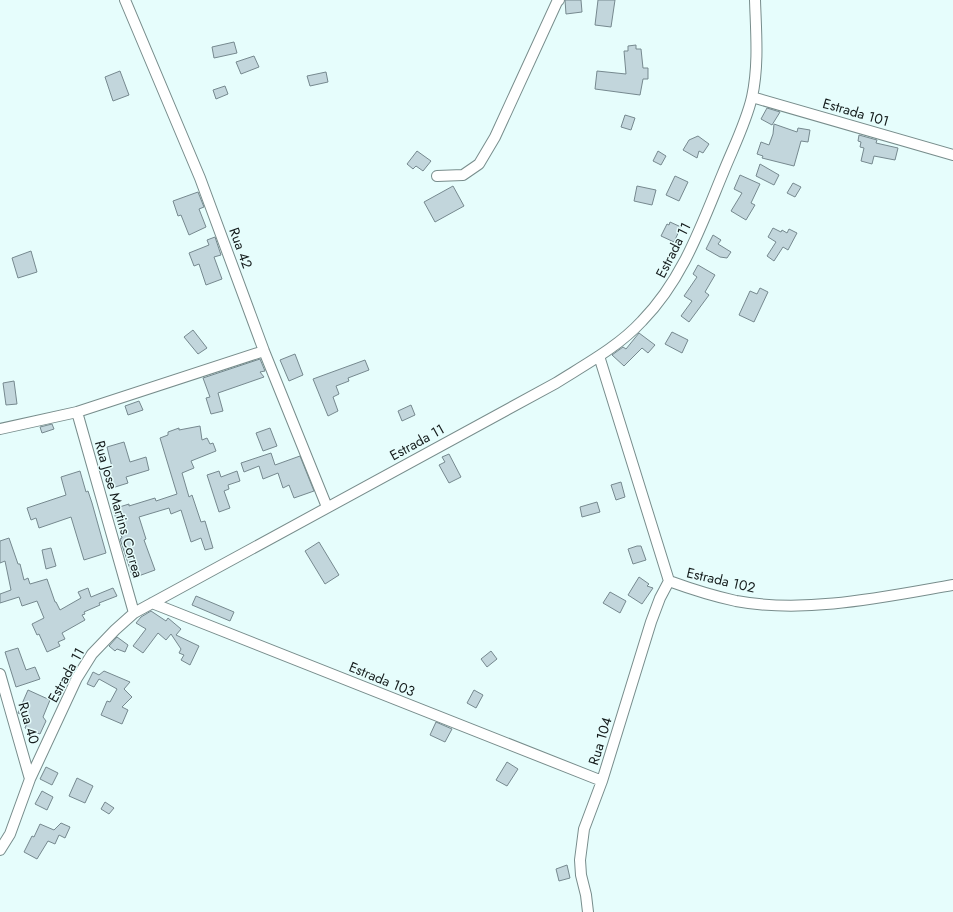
<svg xmlns="http://www.w3.org/2000/svg" width="953" height="912" font-family="Jost,sans-serif">
<style>
.building{fill:#c2d6dc;stroke:#76898f}
.lines{fill:none;stroke-linecap:round;stroke-linejoin:round}
.street-casing{stroke:#788d8c;stroke-width:12}
.street{stroke:#fff;stroke-width:10}
.labels{text-anchor:middle;stroke-width:3;stroke-linejoin:round;paint-order:stroke}
.street-label{font-size:14px;fill:#151c1c;stroke:#e6fdfc}
</style>
<rect width="100%" height="100%" fill="#e6fdfc"/>
<path class="building" d="M565 0H581L582 12 566 14Z
M598 0H615L611 27 595 25Z
M234 42 237 53 214 58 212 47Z
M636 45V49H641L643 68H648V79H643L640 95 595 89 597 71 626 74 624 51H628V46Z
M254 56 259 67 241 74 236 62Z
M120 71 129 95 113 101 105 77Z
M326 72 328 82 310 86 307 76Z
M225 86 228 94 216 99 213 90Z
M767 108 780 112 772 125 761 119Z
M625 115 635 118 631 130 621 127Z
M774 124 797 132 798 128 810 130 808 142 801 141 794 166 762 158 763 156 757 154 761 142 769 145 773 134Z
M859 135 877 140 876 143 898 148 895 160 874 156 872 164 861 161 864 148 860 147 861 142 858 141Z
M698 136 709 144 703 153 699 151 697 158 683 150 689 140Z
M417 151 431 161 423 171 416 166 413 169 407 164Z
M658 151 666 156 661 165 653 161Z
M760 164 779 175 774 185 756 176Z
M740 175 760 184 751 203 755 205 746 220 731 211 742 193 734 189Z
M675 176 688 182 679 201 666 195Z
M793 183 801 187 795 197 787 193Z
M453 186 464 206 435 222 424 202Z
M637 186 656 190 652 205 634 201Z
M198 192 204 207 199 209 206 227 189 235 181 215 178 216 173 201Z
M670 222 681 227 674 242 661 236 667 224 669 225Z
M773 228 781 232 782 230 787 233 789 229 797 233 788 250 783 247 774 261 767 256 776 242 768 237Z
M713 235 721 240 718 244 731 252 727 258 720 257 706 249Z
M215 237 221 255 214 257 222 279 206 285 199 264 194 266 189 253 209 245 207 240Z
M31 251 37 272 18 278 12 258Z
M698 265 715 275 705 292 709 295 689 322 681 316 692 301 684 296 697 277 693 274Z
M760 288 768 292 754 322 739 315 750 291 757 294Z
M193 330 207 348 198 354 184 337Z
M672 332 688 340 682 353 665 344Z
M639 333 655 345 648 353 642 348 624 366 612 355 623 347 626 349Z
M295 354 303 375 289 381 280 360Z
M260 359 265 371 260 372 264 377 218 393 223 411 211 414 206 398 210 397 203 378Z
M365 360 369 370 348 378 349 381 336 386 339 394 333 397 338 411 328 416 313 379Z
M14 381 17 404 6 405 3 383Z
M139 401 143 410 128 415 125 406Z
M411 405 415 415 402 421 398 411Z
M52 424 54 429 42 433 40 427Z
M200 426 202 440 207 438 210 444 213 443 216 451 191 461 194 468 182 473 189 497 192 495 201 522 205 521 213 548 205 550 201 538 191 542 181 510 171 514 169 508 139 517 146 539 144 540 155 570 133 578 120 539 122 538 113 509 129 504V506L155 498 156 501 177 494 160 438 168 435V432L179 428V430Z
M270 428 277 446 263 451 256 433Z
M124 442 130 462 146 457 149 470 126 477 128 483 112 488 107 468 112 467 107 447Z
M271 453 275 465 300 456 314 491 294 498 289 485 283 488 278 473 263 479 259 466 244 472 241 463Z
M449 454 461 477 449 483 439 465 445 462 442 457Z
M80 471 86 492 88 491 92 503 106 553 84 560 71 517 39 528 36 518 31 520 27 508 66 495 61 477Z
M219 471 221 477 237 471 240 481 228 485 229 489 224 491 230 508 219 512 207 475Z
M621 482 625 497 616 500 611 485Z
M597 502 600 512 582 517 580 507Z
M9 538 18 564H20L24 580 28 578 30 584 47 579 55 602H56L60 610 81 598 78 592 88 588 91 597 113 588 117 596 99 603 100 605 84 612 85 614 82 615 85 620 62 633 65 639 58 642 60 646 47 652 39 634 37 635 32 624 44 618 37 601 22 606 19 597 0 603V594L11 590 5 561 0 563V541Z
M319 542 339 575 325 584 305 551Z
M637 546H641L646 560 633 564 628 549Z
M51 548 56 566 46 569 42 550Z
M639 577 649 584 647 586 653 588 642 604 628 595Z
M610 592 626 601 620 613 603 603Z
M196 596 234 612 230 621 192 605Z
M151 611 166 621 168 618 181 629 176 635 199 646 190 665 181 660 184 655 179 653 181 649 171 634 166 640 158 633 143 653 133 646 146 629 136 623 141 617Z
M117 637 128 645 125 652 117 649 115 651 109 646Z
M18 648 26 670 35 667 40 679 16 687 5 652Z
M491 651 497 659 487 667 481 659Z
M104 671 130 682 124 689 132 697 122 707 128 710 122 724 101 715 107 701 110 702 117 689 99 679 94 687 87 684 93 672 99 675Z
M28 690 50 700 43 717 46 721 40 734 25 728 29 718 18 713Z
M474 690 483 695 476 708 467 703Z
M436 722 452 729 445 742 430 735Z
M507 762 518 769 507 786 496 780Z
M46 767 58 773 52 785 40 779Z
M77 778 93 786 85 803 69 796Z
M42 791 53 797 47 810 35 804Z
M105 802 114 808 109 814 101 809Z
M61 823 70 827 65 838 59 835 55 844 48 841 37 859 24 852 32 836 34 837 40 824 54 830Z
M567 865 570 878 559 881 556 869Z"/>
<g class="lines">
<defs>
<path id="street" d="M125 0 200 178 264 351 327 507
M752 97 953 155
M437 176 463 175 479 164 495 137 557 2 559 0
M599 356 669 581
M77 412 134 613
M0 429 77 412 264 351
M669 581C691 589 713 596 736 601 806 614 884 597 953 585
M152 603 602 781
M0 674 30 779
M0 850 10 834 30 779 77 678 92 654 115 630 134 613 556 383C586 364 618 347 642 321 683 279 701 226 723 173 733 148 746 123 752 97 759 65 756 32 755 0
M588 912 586 895 581 875 580 860 584 829 602 781 651 622 660 598 669 581"/>
</defs>
<use href="#street" class="street-casing"/>
<use href="#street" class="street"/>
</g>
<g class="labels">
<g class="street-label">
<text transform="translate(856 112) rotate(16)" y="5">Estrada 101</text>
<text transform="translate(241 248) rotate(70)" y="5">Rua 42</text>
<text transform="translate(673 250) rotate(-63)" y="5">Estrada 11</text>
<text transform="translate(417 442) rotate(-29)" y="5">Estrada 11</text>
<text transform="translate(119 509) rotate(74)" y="5">Rua Jose Martins Correa</text>
<text transform="translate(721 580) rotate(13)" y="5">Estrada 102</text>
<text transform="translate(66 675) rotate(-61)" y="5">Estrada 11</text>
<text transform="translate(382 679) rotate(22)" y="5">Estrada 103</text>
<text transform="translate(29 723) rotate(74)" y="5">Rua 40</text>
<text transform="translate(600 741) rotate(-73)" y="5">Rua 104</text>
</g>
</g>
</svg>
